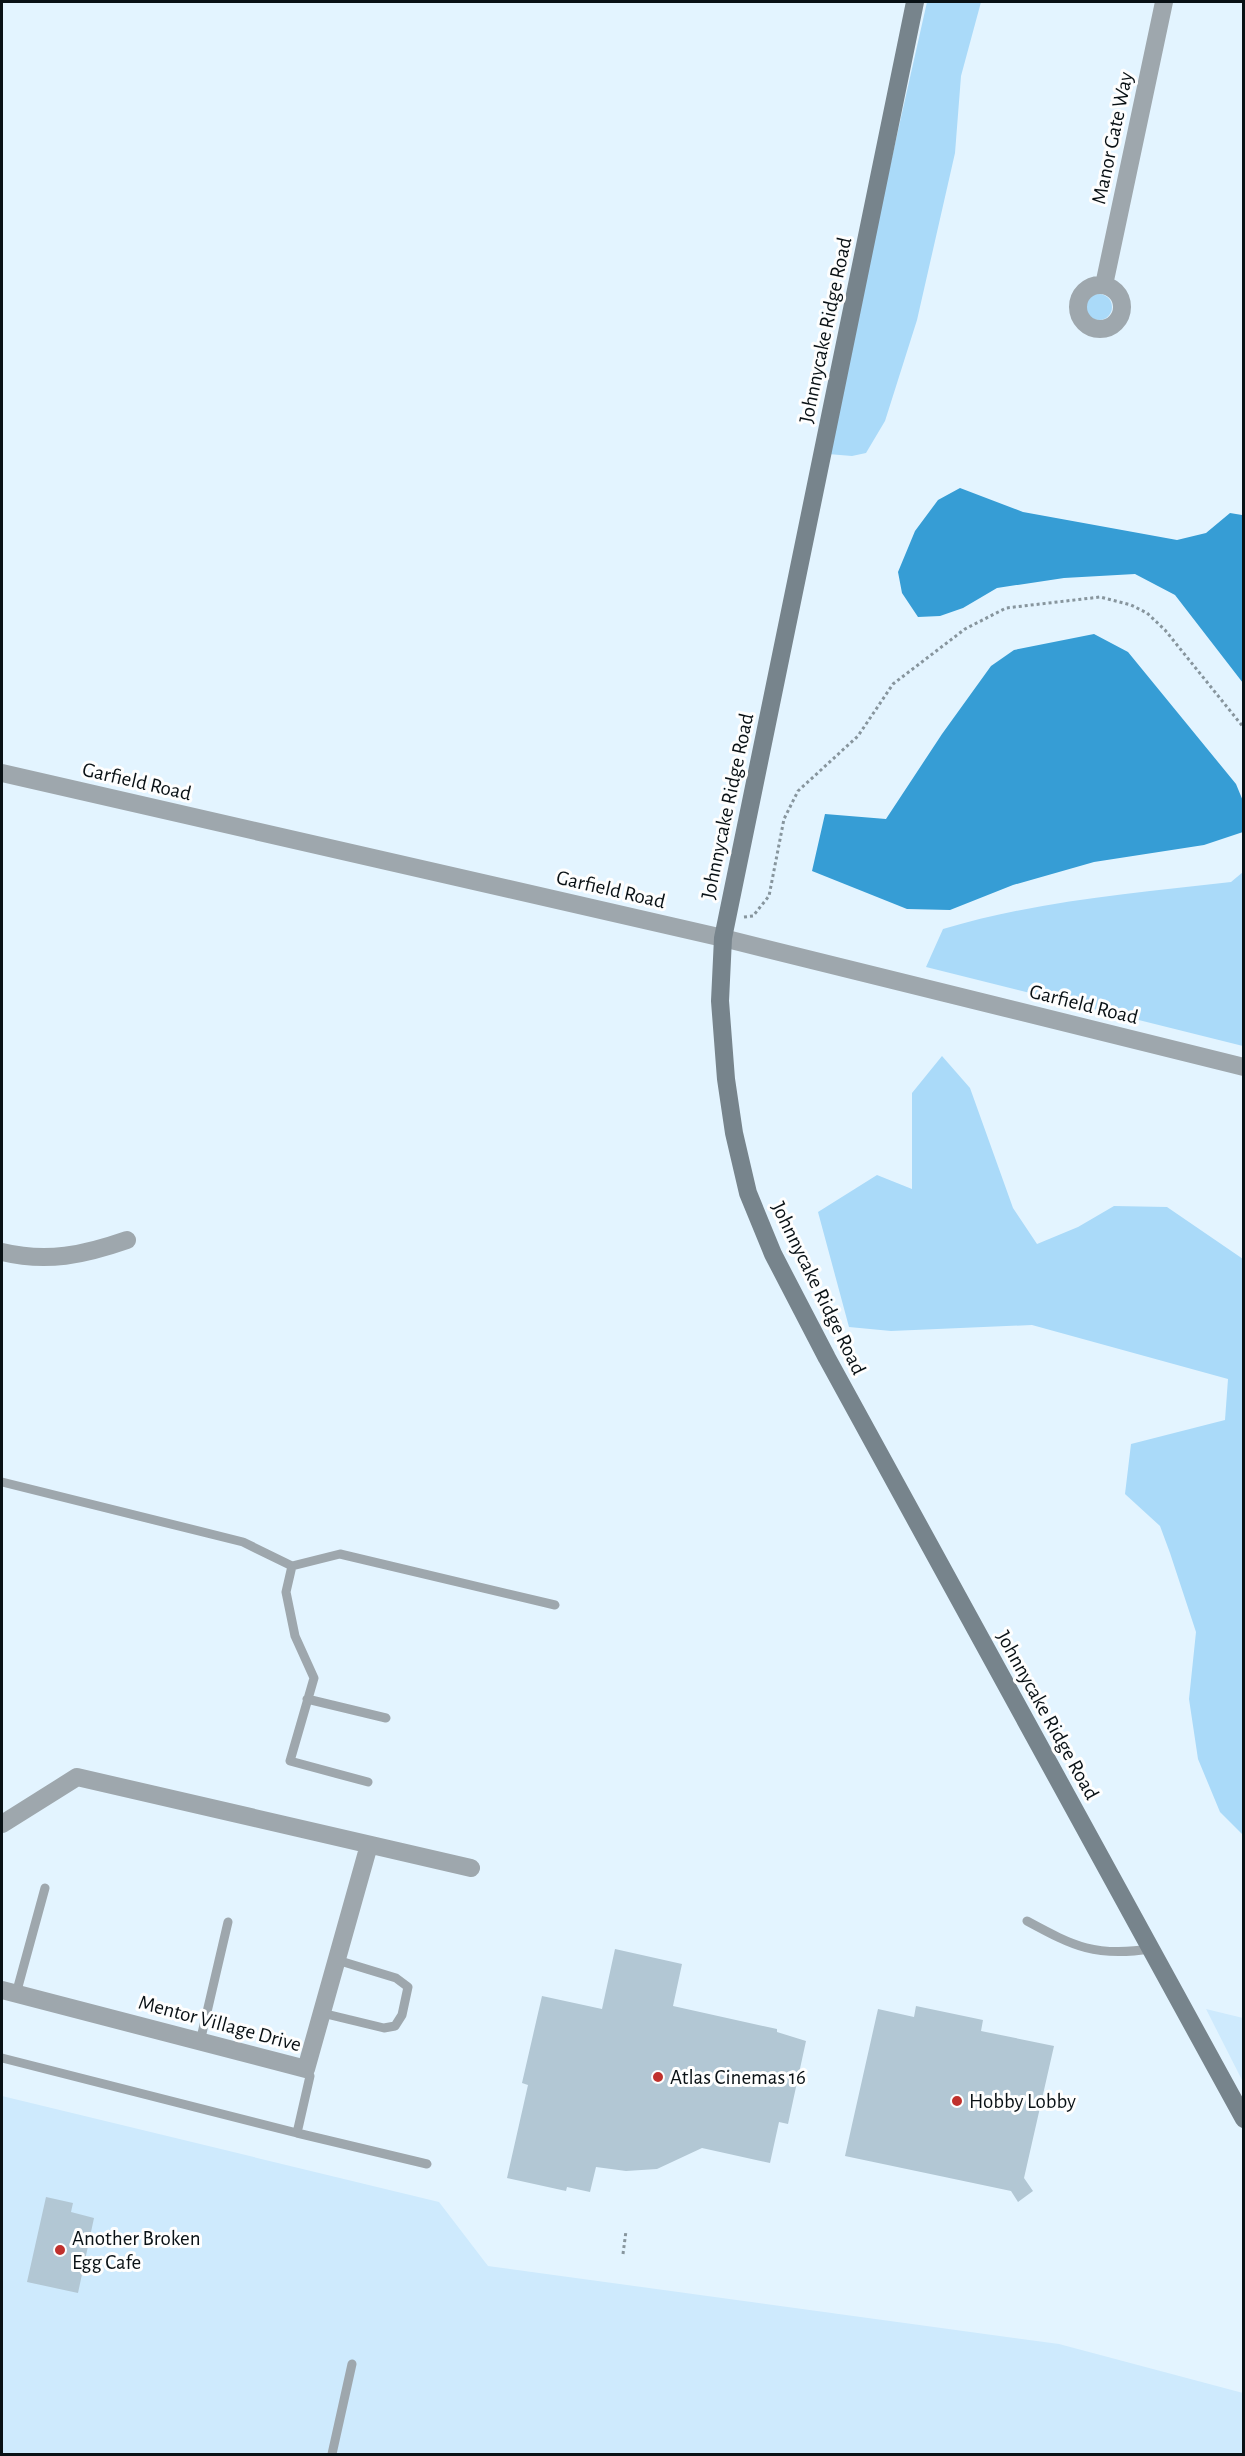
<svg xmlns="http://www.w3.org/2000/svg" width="1245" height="2456" font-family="'Alegreya Sans',sans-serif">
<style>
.built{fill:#ceeafd}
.green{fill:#aadaf9}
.water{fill:#369dd5}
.building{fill:#b2c7d4}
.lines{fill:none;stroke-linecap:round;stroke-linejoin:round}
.path{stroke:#87959d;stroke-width:3;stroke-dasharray:3 3;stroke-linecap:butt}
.lane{stroke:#9ea7ad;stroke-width:9}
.street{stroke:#9ea7ad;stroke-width:18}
.secondary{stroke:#77848c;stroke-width:18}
.poi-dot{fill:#c0312d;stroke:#fefefe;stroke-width:2}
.labels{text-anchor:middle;stroke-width:6;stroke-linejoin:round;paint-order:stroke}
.street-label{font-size:21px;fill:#091115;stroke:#fefefe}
.poi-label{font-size:21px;fill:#091115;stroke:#fefefe;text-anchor:start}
</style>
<rect width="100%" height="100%" fill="#e3f4ff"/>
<path class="built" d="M1206 2009 1243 2018V2082Z
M2 2096 439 2202 488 2266 1059 2344 1243 2393V2454H2Z"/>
<path class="green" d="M927 2H981L961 76 955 153 917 320 885 421 866 453 852 456 828 454 872 246Z
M1086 307a13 13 0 1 1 26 0a13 13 0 1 1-26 0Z
M1243 872V1046L926 967 943 929C1037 901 1134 893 1231 882Z
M942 1056 970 1088 1013 1208 1037 1244 1078 1227 1114 1206 1167 1207 1243 1259V1835L1220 1812 1198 1759 1189 1699 1196 1632 1170 1553 1160 1526 1125 1494 1131 1444 1225 1420 1228 1379 1032 1325 891 1331 849 1327 818 1212 877 1175 912 1189V1093Z"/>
<path class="water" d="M960 488 1023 512 1177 540 1206 533 1230 513 1242 515 1243 683 1175 595 1135 574 1064 578 997 588 963 608 940 616 918 617 902 593 898 572 915 531 938 500Z
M1094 634 1128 652 1236 784 1243 801V832L1204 845 1094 862 1013 885 950 910 907 909 812 871 825 814 886 819 942 734 991 666 1014 650Z"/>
<path class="building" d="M615 1949 682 1964 673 2006 777 2029V2032L806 2041 788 2124 779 2122 770 2163 702 2148 657 2169 626 2171 596 2167 590 2192 567 2187 566 2191 507 2178 528 2085 522 2083 542 1996 602 2009Z
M916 2006 983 2020 981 2031 1054 2046 1024 2178 1033 2191 1018 2202 1011 2191 845 2156 878 2009 914 2017Z
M46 2197 73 2203 71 2212 94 2218 78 2293 27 2282Z"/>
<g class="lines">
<path class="path" d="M744 917 753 916 769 896 784 819 798 791 858 736 893 684 965 629 1006 608 1100 597 1131 605 1147 613 1165 630 1244 728
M623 2254 626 2231"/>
<path class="lane" d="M2 1482 243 1542 292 1566
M307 1699 386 1718
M368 1782 290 1761 314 1678 295 1636 286 1592 292 1566 340 1554 555 1605
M1027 1921C1075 1947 1095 1957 1151 1949
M16 1994 45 1888
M322 2013 384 2028 395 2026 402 2015 408 1987 396 1978 337 1960
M200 2042 228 1922
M2 2058 297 2133 310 2076 306 2069
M297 2133 427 2164
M332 2454 352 2364"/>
<path class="street" d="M1078 307a22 22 0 1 1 44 0a22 22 0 1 1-44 0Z
M1104 285 1164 2
M2 773 723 938 1244 1067
M2 1252C47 1263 84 1255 127 1240
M2 1824 77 1777 471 1868
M2 1990 306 2069 369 1845"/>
<path class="secondary" d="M915 2 723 938 720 1001 726 1079 734 1133 748 1193 773 1254 827 1358 1244 2119"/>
</g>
<g class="poi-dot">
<circle cx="658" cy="2077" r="6"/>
<circle cx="957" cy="2101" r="6"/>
<circle cx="60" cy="2250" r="6"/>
</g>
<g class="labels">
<g class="street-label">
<text transform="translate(1112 138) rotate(-78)" y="7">Manor Gate Way</text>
<text transform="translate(825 330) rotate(-78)" y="7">Johnnycake Ridge Road</text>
<text transform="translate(137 781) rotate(13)" y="7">Garfield Road</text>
<text transform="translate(727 806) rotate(-78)" y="7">Johnnycake Ridge Road</text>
<text transform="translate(611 889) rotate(13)" y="7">Garfield Road</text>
<text transform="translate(1084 1004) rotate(14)" y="7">Garfield Road</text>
<text transform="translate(819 1288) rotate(64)" y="7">Johnnycake Ridge Road</text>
<text transform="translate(1048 1715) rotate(61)" y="7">Johnnycake Ridge Road</text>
<text transform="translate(220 2023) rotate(15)" y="7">Mentor Village Drive</text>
</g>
<g class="poi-label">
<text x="670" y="2084">Atlas Cinemas 16</text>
<text x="969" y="2108">Hobby Lobby</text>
<text x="72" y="2245">Another Broken<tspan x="72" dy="24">Egg Cafe</tspan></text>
</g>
</g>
<rect width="1245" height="2456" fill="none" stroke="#091115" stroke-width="6"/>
</svg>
